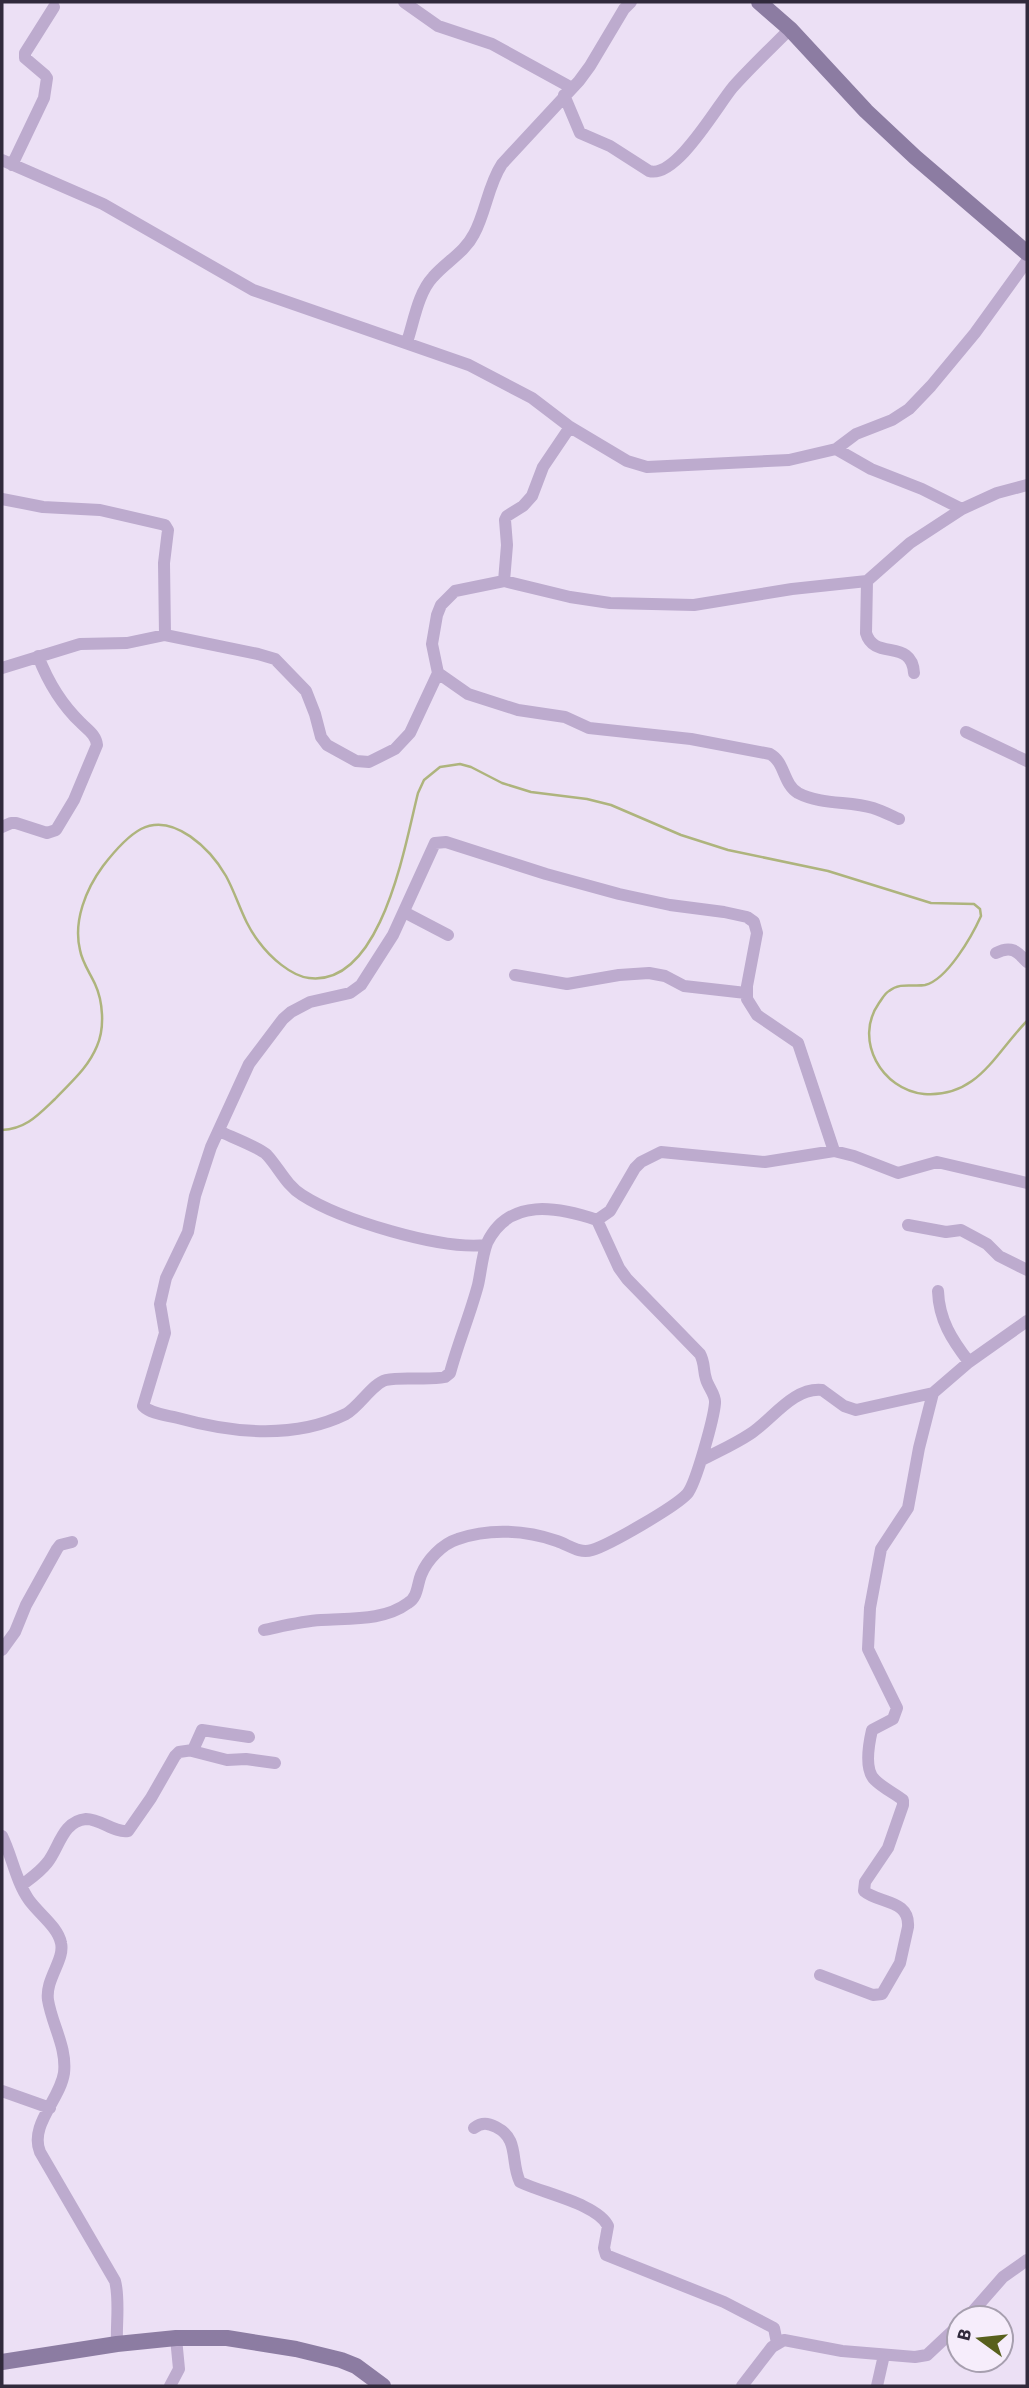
<svg xmlns="http://www.w3.org/2000/svg" width="1029" height="2388" font-family="'Source Sans 3',sans-serif">
<style>
.lines{fill:none;stroke-linecap:round;stroke-linejoin:round}
.stream{stroke:#aeb47d;stroke-width:2.5}
.street{stroke:#bdabce;stroke-width:12}
.secondary{stroke:#8c7ca2;stroke-width:16}
</style>
<rect width="100%" height="100%" fill="#ece0f5"/>
<g class="lines">
<path class="stream" d="M2 1130C26 1129 38 1115 55 1099 71 1082 88 1068 97 1046 105 1028 103 1001 95 984 90 973 82 962 80 950 73 921 86 889 103 866 113 853 126 837 141 829 174 812 211 850 226 876 238 898 243 922 259 942 270 957 291 976 309 978 382 987 405 844 418 793L424 780 440 767 460 764 471 767 502 783 531 792 587 799 611 805 681 835 728 850 828 871 931 903 974 904 980 909 981 916C972 936 947 980 925 985 913 987 900 982 889 991 885 993 882 999 879 1003 853 1040 882 1090 924 1094 978 1098 995 1053 1027 1021"/>
<path class="street" d="M404 2 438 26 492 44 572 88
M564 95 580 133 610 146 649 171C676 179 717 106 733 87 751 67 771 48 790 29
M2 160 103 204 253 290 469 365 532 398 570 427 627 461 647 467 789 460 836 449 856 434 892 420 909 409 931 386 975 333 1027 261
M12 165 44 98 47 78 45 75 25 58V53L54 7
M407 342C414 321 418 293 433 277 446 262 465 252 474 234 486 212 488 185 502 164L579 81 590 66 624 9 631 2
M836 449 871 469 922 489 962 509
M2 499 43 507 100 510 165 525 168 530 164 563 165 635
M504 581 507 545 505 520 507 516 523 506 532 496 543 467 570 427
M867 581 866 633C874 661 912 638 914 673
M2 668 80 644 127 643 165 635 258 654 275 659 306 691 315 714 321 737 327 745 356 761 369 762 395 749 410 733 438 673 432 644 437 615 441 605 455 591 504 581 570 597 610 603 694 605 792 589 867 581 910 543 962 509 997 493 1027 485
M438 673 468 694 518 710 565 717 589 728 691 739 770 754C785 762 783 784 798 793 821 805 849 801 873 808 882 811 890 815 899 819
M966 732 1027 761
M2 827 11 823H16L47 833 56 830 74 800 97 745C96 735 88 730 81 723 61 704 48 682 38 656
M404 912 448 935
M996 953C1011 945 1017 951 1027 962
M515 975 567 984 619 975 649 973 665 976 684 986 746 993
M219 1131C229 1136 261 1148 267 1155 279 1168 286 1185 302 1195 341 1220 440 1250 486 1245
M834 1151 798 1043 757 1015 747 999V986L757 933 754 922 747 917 724 912 670 905 619 894 546 874 446 842 435 843 393 935 361 985 350 993 310 1002 291 1012 283 1019 249 1064 211 1147 195 1196 188 1232 166 1278 160 1304 165 1333 143 1406C151 1414 166 1415 178 1418 232 1433 293 1440 346 1414 359 1407 373 1383 386 1380 405 1376 426 1381 445 1377L450 1373C458 1343 470 1315 478 1285 481 1272 482 1256 487 1243 509 1197 558 1207 597 1220L610 1211 635 1168 641 1162 661 1152 765 1162 834 1151 854 1156 898 1173 937 1162 1027 1183
M908 1225 946 1232 961 1230 987 1244 999 1256 1027 1270
M938 1291C939 1320 952 1340 969 1362
M702 1460C717 1452 735 1444 750 1434 772 1420 793 1387 822 1390L844 1406 856 1410 933 1393 969 1362 1027 1321
M264 1630C283 1626 302 1621 321 1620 350 1618 384 1621 408 1603 418 1597 417 1585 421 1575 427 1560 442 1544 458 1539 489 1528 526 1530 557 1541 569 1545 579 1554 592 1550 609 1545 675 1507 687 1494 696 1484 714 1417 715 1403 716 1395 708 1387 706 1379 703 1370 705 1363 700 1354L627 1279 619 1268 597 1220
M2 1650 15 1632 26 1605 57 1549 60 1545 72 1542
M192 1751 227 1760 246 1759 275 1763
M2 1836C12 1856 16 1882 29 1900 39 1914 58 1927 61 1943 65 1960 45 1979 48 2000 52 2025 67 2047 64 2073 60 2100 29 2125 40 2152L115 2281C120 2299 116 2324 117 2344
M22 1885C31 1878 40 1872 47 1863 59 1849 62 1821 86 1819 101 1819 114 1833 128 1831L151 1798 175 1756 179 1752 193 1750 202 1730 249 1737
M820 1975 873 1995 882 1994 900 1963 908 1927C910 1899 879 1904 864 1891L865 1882 888 1848 903 1805V1800C894 1793 883 1788 875 1780 864 1770 869 1743 872 1730L893 1719 897 1708 868 1649 870 1608 881 1549 908 1508 919 1448 933 1393
M2 2091 50 2108
M474 2128C482 2122 488 2123 496 2127 520 2139 510 2162 520 2182 542 2193 598 2204 608 2226L604 2248 606 2255 724 2302 774 2328 777 2343
M967 2318 1003 2277 1027 2260
M170 2386 179 2369 176 2338
M742 2386 772 2347 784 2340 842 2351 915 2357 927 2355 959 2325
M877 2386 884 2355"/>
<path class="secondary" d="M759 2 790 29 866 111 915 157 1027 253
M2 2362 117 2344 176 2338H227L296 2349 341 2360 356 2366 383 2386"/>
</g>
<rect width="1029" height="2388" fill="none" stroke="#312a3c" stroke-width="7"/>
<g transform="translate(980 2339) rotate(285)"><circle r="33" fill="#f6edfb" stroke="#a79faf" stroke-width="2"/>
<path d="M0-5L12 26L0 18L-12 26Z" fill="#58601d"/>
<text y="-10" font-size="19" font-weight="bold" text-anchor="middle" fill="#312a3c">B</text>
</g>
</svg>
